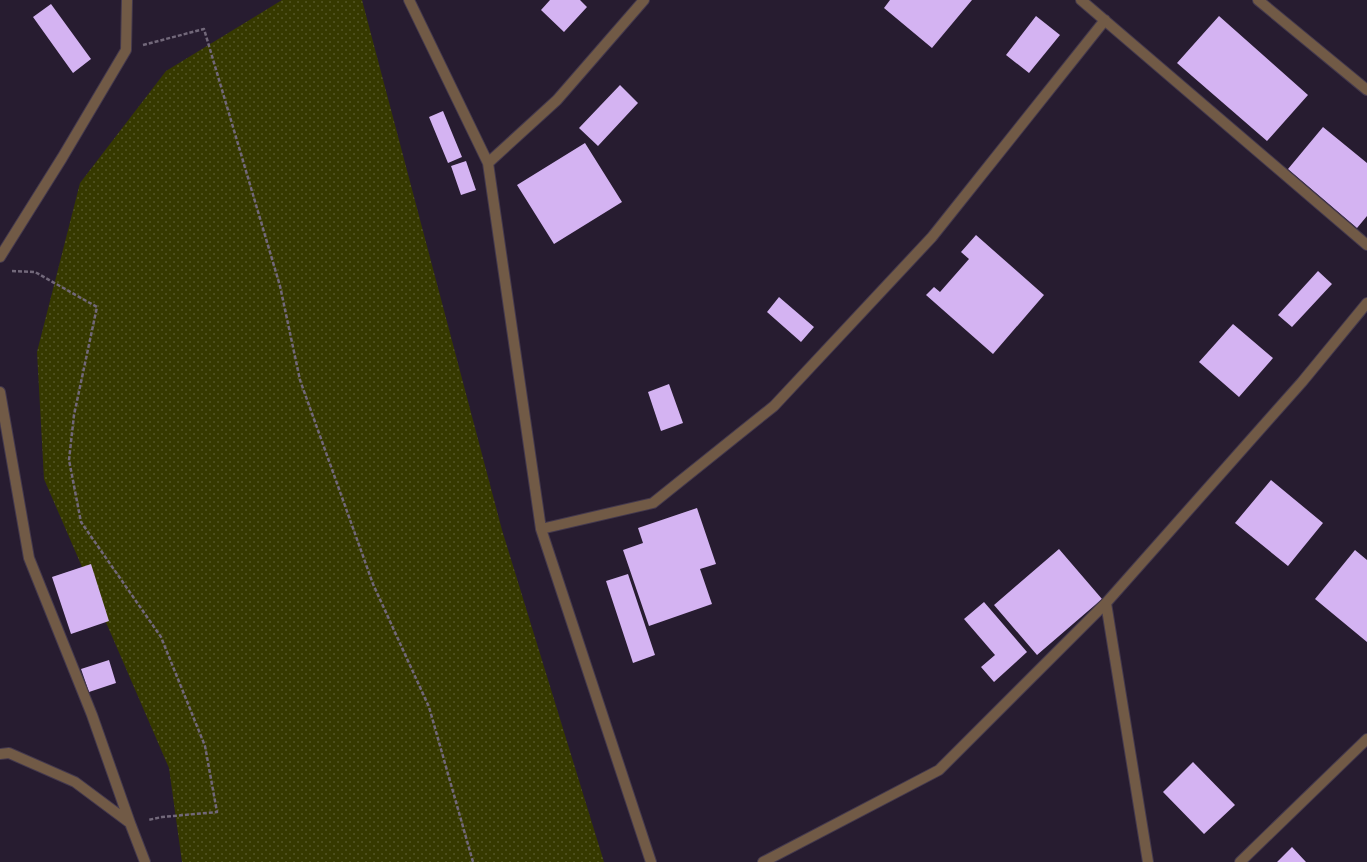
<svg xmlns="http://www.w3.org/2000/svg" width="1367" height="862" font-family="Literata,serif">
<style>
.park{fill:url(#park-dots)}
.building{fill:#d4b3f2}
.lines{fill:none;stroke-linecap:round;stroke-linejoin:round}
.minor-casing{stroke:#44394d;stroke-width:12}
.path{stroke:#72687a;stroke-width:2.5;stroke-dasharray:4 2;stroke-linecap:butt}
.minor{stroke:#715a46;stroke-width:10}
</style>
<defs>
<pattern id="park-dots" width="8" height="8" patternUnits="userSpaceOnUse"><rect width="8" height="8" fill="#363900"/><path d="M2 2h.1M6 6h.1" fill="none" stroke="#545626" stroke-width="1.8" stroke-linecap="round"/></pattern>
</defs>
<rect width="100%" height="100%" fill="#271c30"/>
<path class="park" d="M282 0H362L502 530 604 862H182L169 768 44 479 37 352 80 183 166 71Z"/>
<path class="building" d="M550 0H580L587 7 564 32 541 10Z
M890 0H972L932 48 884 8Z
M51 4 91 59 73 73 33 17Z
M1036 16 1060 35 1029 73 1006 55Z
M1219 16 1308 95 1267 141 1177 63Z
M620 85 638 103 598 146 579 128Z
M443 111 462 157 448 163 429 117Z
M1323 127 1367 163V216L1357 228 1288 169Z
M585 143 622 202 554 244 517 185Z
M466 161 476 190 461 195 451 166Z
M976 235 1044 295 993 354 926 295 934 287 940 292 969 259 961 252Z
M1318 271 1332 284 1292 327 1278 315Z
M779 297 814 327 801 342 767 312Z
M1233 324 1273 358 1239 397 1199 362Z
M669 384 683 423 661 431 648 392Z
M1271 480 1323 523 1288 566 1235 523Z
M697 508 716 564 700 569 712 604 649 626 623 550 643 543 638 528Z
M1059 549 1102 599 1037 655 994 605Z
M1355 550 1367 560V642L1315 599Z
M91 564 109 621 71 634 52 577Z
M628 574 655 655 633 663 606 581Z
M984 602 1027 652 994 682 981 667 995 655 964 619Z
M109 660 116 683 89 692 81 669Z
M1193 762 1235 805 1204 834 1163 792Z
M1292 847 1306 862H1277Z"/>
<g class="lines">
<defs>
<path id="minor" d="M409 0 488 163 541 529 651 862
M1081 0 1367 245
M1258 0 1367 90
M488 163 557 100 644 0
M0 257 62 158 126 50 127 0
M0 392 29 558 92 715 130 823
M541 529 653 503 774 406 932 237 1105 20
M1106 603 1148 862
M0 754 9 753 75 782 130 823 145 862
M763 862 939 770 1106 603 1302 382 1367 303
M1240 862 1367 739"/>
</defs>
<use href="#minor" class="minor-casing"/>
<path class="path" d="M143 45 204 29 280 286 300 380 373 584 429 707 473 862
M12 271 35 272 97 307 74 415 69 460 81 522 161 637 205 746 217 812 162 817 148 820"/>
<use href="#minor" class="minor"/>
</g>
</svg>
